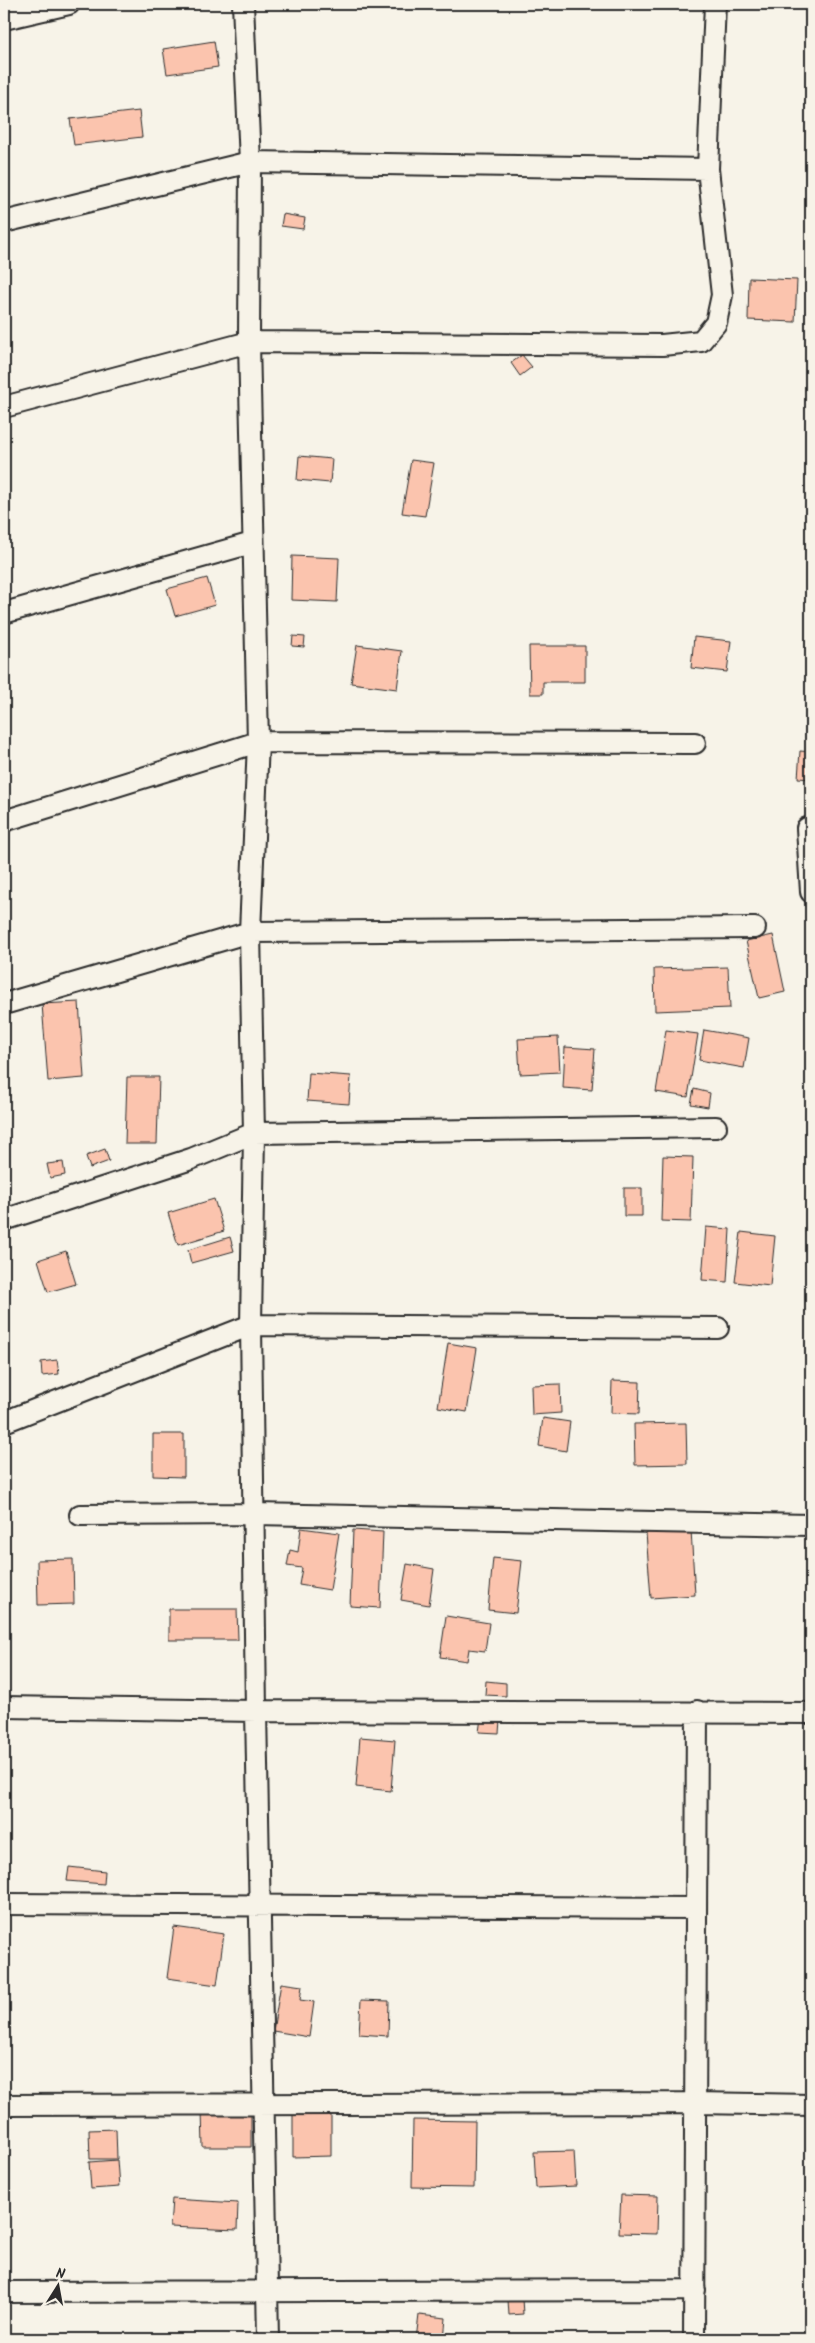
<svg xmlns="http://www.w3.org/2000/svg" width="815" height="2343" font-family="Kalam,sans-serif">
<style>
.building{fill:#fbc4ae;stroke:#2b2b2b}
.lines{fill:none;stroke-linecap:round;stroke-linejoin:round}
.minor-casing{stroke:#2b2b2b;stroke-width:24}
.minor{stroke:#f7f3e8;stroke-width:20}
</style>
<rect width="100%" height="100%" fill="#f7f3e8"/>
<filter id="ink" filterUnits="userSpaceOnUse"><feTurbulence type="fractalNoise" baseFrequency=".02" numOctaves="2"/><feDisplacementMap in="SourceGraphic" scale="10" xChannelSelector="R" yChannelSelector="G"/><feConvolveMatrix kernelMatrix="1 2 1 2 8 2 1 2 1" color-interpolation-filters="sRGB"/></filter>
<g filter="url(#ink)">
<path class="building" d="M214 41 218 67 167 74 163 49Z
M139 111 142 137 74 145 70 119Z
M283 214 305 218 303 229 281 226Z
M749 278 797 280 795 322 748 320Z
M522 355 532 367 520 376 511 363Z
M299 456 332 459 330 483 297 480Z
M411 460 434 463 425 516 402 513Z
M292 556 339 558 337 602 291 600Z
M207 578 215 605 175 616 167 589Z
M293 636 305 637 304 647 292 646Z
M694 637 731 641 727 672 691 668Z
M357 645 402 651 397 689 351 683Z
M529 646H585V682H543V694H530Z
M800 751 811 752V779L798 778Z
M773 935 785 992 759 998 746 941Z
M728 967 730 1008 655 1011 654 969Z
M79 1002 84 1078 48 1081 42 1004Z
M666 1030 698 1034 688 1097 656 1092Z
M704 1030 749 1038 744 1068 699 1060Z
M558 1037 560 1072 520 1074 518 1039Z
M565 1047 595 1049 592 1090 563 1088Z
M309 1073 351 1076 349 1104 307 1101Z
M127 1077H159L157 1144H125Z
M694 1089 710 1093 708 1107 691 1104Z
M105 1149 109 1161 90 1168 86 1156Z
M663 1156 693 1157 691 1222 661 1221Z
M63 1162 65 1175 50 1178 47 1164Z
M624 1188H642V1216H624Z
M214 1199 224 1231 178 1245 168 1213Z
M706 1227 730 1229 727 1282 702 1280Z
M741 1232 775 1236 770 1286 735 1282Z
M230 1237 234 1251 191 1263 188 1250Z
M66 1251 76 1284 48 1292 38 1260Z
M448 1343 477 1348 467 1412 438 1407Z
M57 1360 59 1374 42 1376 41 1362Z
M612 1381 640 1382 639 1414 611 1413Z
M560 1384 561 1413 532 1415 531 1385Z
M543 1418 570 1422 566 1451 539 1446Z
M686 1423 687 1464 635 1465 634 1424Z
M153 1434H184V1477L153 1476Z
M301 1528 339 1533 330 1590 299 1585 302 1568 287 1566 290 1550 298 1552Z
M353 1530 383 1532 380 1608 350 1606Z
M691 1530 695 1595 651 1598 646 1533Z
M493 1558 522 1561 516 1613 488 1610Z
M73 1559 74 1604 38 1605 37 1560Z
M407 1564 434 1569 429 1605 401 1600Z
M169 1609H237L238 1640H169Z
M446 1616 489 1623 485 1651 469 1649 467 1661 440 1657Z
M486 1681 506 1683V1696L485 1695Z
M481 1718 500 1720 499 1733 479 1732Z
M360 1737 395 1740 391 1791 356 1787Z
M69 1867 105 1871 104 1884 67 1881Z
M174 1927 224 1934 217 1985 167 1978Z
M281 1983 302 1986 300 2000 314 2002 309 2037 273 2031Z
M361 2000 389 2001 388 2036 359 2034Z
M251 2109V2147H203L202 2110Z
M293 2113H331V2156L293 2157Z
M413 2120 475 2121 474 2188 412 2187Z
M116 2129 117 2159H90L89 2130Z
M574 2151 576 2186 536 2188 534 2152Z
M117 2160 119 2187 91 2189 89 2162Z
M621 2195 658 2196 657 2234 619 2233Z
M172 2199 238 2203 237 2230 170 2227Z
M522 2299 523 2314 509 2315 508 2300Z
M419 2315 446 2318 444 2339H416Z"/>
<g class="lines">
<defs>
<path id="minor" d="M243 4 250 162 249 342 258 742 250 932 254 1133 251 1325 256 1711 268 2339
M4 19 69 4
M4 222 250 162 708 169 715 4
M4 407 249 342 662 345 701 341 716 323 722 295 708 169
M4 613 252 543
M4 821 258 742 695 743
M811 828H807L811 892
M4 1004 250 932 755 928
M4 1220 191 1159 254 1133 716 1127
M4 1422 251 1325 718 1328
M80 1515 255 1514 811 1525
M4 1707 256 1711 811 1713
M4 1904 696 1908
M4 2105 696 2103 811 2105
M4 2292 695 2290
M694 2339 697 1711"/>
</defs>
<use href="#minor" class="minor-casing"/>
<use href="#minor" class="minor"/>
</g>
</g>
<rect width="815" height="2343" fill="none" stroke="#f7f3e8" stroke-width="20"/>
<rect x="10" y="10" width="795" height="2323" fill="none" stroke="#2b2b2b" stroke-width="2" filter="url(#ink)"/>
<g transform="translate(58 2286) rotate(11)" stroke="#f7f3e8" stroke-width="4" paint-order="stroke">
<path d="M0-4L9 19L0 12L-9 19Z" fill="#2b2b2b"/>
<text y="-8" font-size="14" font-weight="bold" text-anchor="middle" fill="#2b2b2b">N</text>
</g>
</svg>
